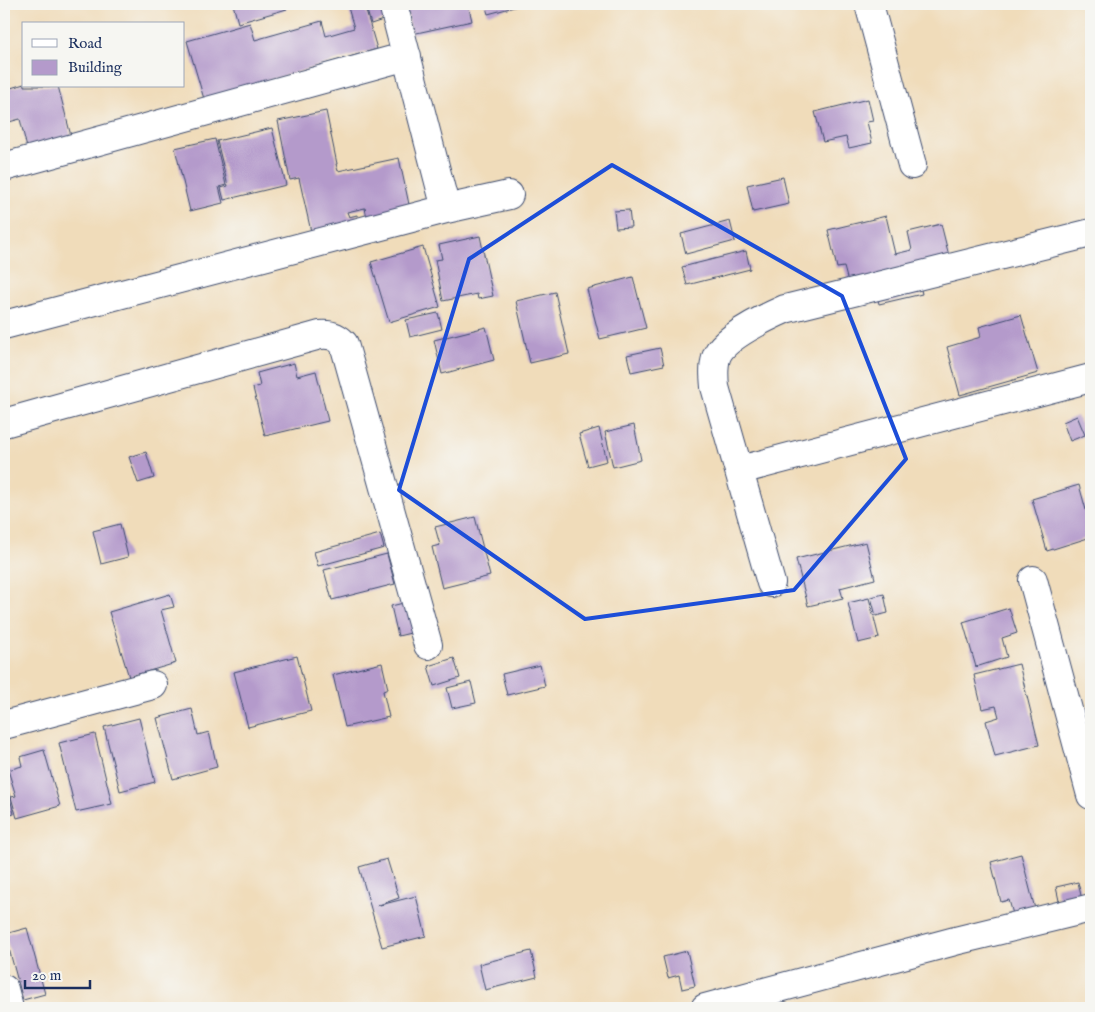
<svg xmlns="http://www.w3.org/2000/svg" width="1095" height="1012" font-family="'IM FELL English',serif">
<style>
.building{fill:#b49acb}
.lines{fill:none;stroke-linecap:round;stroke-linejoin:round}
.minor-casing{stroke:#3b496c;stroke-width:30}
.minor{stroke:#fff;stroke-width:28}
.marked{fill:none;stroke:#1d4ed8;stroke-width:4;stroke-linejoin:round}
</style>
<rect width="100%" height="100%" fill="#f6f6f2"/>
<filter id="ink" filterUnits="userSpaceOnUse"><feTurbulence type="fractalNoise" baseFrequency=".02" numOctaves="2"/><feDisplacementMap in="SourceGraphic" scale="10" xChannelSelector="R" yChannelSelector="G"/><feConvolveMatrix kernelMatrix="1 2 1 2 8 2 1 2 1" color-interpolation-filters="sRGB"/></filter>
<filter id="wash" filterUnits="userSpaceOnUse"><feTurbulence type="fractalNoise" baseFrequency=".0096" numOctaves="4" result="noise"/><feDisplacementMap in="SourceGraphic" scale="20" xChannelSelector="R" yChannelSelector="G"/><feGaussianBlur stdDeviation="1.12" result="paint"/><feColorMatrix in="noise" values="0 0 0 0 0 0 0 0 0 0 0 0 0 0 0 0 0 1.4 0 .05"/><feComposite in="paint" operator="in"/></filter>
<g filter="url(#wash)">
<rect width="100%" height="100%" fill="#f0dcba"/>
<g id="blocks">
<path class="building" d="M233 4H285L287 9 238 23Z
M347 4H364L377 49 204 99 187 41 250 23 255 40 322 21 326 36 354 28Z
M365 4H381L386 19 371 24Z
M405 4H468L472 21 412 34Z
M485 4H525L488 14Z
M24 84V86H58L71 136 27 148 20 119 9 122 4 101V90Z
M868 99 873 121 867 122 872 143 849 148 846 137 823 142 815 112Z
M326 111 337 164H336L338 171 399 158 410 209 367 218 365 208 347 212 349 217 357 215 359 226 312 236 299 178 290 180 278 121Z
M272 128 286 185 224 200 221 188 228 186 217 141Z
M215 139 226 185 219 187 223 203 190 211 175 148Z
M783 177 789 204 753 212 747 185Z
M629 210 631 227 616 228 614 211Z
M886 216 895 254 912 250 908 232 941 224 951 264 917 273 922 294 879 304 874 283 850 289 844 267 837 268 828 230Z
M730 221 735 241 686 254 681 234Z
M480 236 493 296 478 299 477 294 443 301 435 260 442 259 439 245Z
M423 247 440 307 389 322 371 262Z
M746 251 750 269 687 285 682 267Z
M633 277 646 328 600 339 587 289Z
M555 292 569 354 530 363 516 301Z
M438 313 442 329 410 337 406 320Z
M1021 315 1038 373 960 395 947 347 981 337 979 327Z
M486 327 494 360 442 374 434 340Z
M660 348 664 365 631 372 627 355Z
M294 363 297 376 316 371 328 421 265 436 253 388 260 386 257 373Z
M1077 416 1085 435 1070 441 1063 422Z
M634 425 641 460 613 467 605 432Z
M599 428 607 461 588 466 579 434Z
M146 452 154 478 138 483 129 457Z
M1079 485 1091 528V537L1047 551 1032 499Z
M475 517 490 576 442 588 432 547 440 545 435 527Z
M120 524 128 557 101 564 93 531Z
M380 534 384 548 318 566 314 552Z
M866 542 875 579 840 588 843 598 808 606 796 559Z
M387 554 395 584 332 600 324 570Z
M170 594 174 607 161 610 176 663 129 677 109 612Z
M884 594 888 613 876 616 871 597Z
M869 598 879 638 858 643 848 603Z
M412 601 419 631 398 636 391 606Z
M1009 608 1017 633 1002 638 1007 657 976 667 963 622Z
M297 656 311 711 248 727 234 672Z
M454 658 460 678 434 686 428 666Z
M382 663 388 689 383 691 389 717 345 727 333 675Z
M1019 664 1039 745 995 756 986 721 999 717 996 706 982 709 974 675Z
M540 665 545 686 507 695 502 674Z
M471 682 476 703 452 708 447 688Z
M192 709 198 735 209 732 217 767 173 779 157 718Z
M139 718 155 782 120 791 104 727Z
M95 734 112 804 76 812 59 743Z
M44 750 60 806 17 818 11 797 16 796 8 770 22 766 20 757Z
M4 774 14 814 4 817Z
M1021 854 1035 909 1013 914 1009 900 1001 902 991 862Z
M387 859 399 898 376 906 416 896 426 936 382 947 359 867Z
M1078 882 1084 909 1062 914 1056 887Z
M27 928 45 994 23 1000 5 934Z
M531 951 537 977 485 990 479 964Z
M687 951 695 986 682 989 679 975 668 978 663 957Z"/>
</g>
</g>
<g filter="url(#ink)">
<use href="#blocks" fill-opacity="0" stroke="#3b496c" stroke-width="1"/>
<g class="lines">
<defs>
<path id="minor" d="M393 4 446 209
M869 4 912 165
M4 167 407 56
M4 325 446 209 509 195
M4 423 320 335C330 334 337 336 344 344L428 645
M740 470 1091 378
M1033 580 1091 795
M771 583 715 387C714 376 713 365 717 355 725 337 767 317 785 309L1091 233
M4 725 153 685
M4 989 9 1008
M705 1008 955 941 1091 908"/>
</defs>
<use href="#minor" class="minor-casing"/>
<use href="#minor" class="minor"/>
</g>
</g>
<path class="marked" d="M612 165 842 296 906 459 794 590 585 619 399 490 469 259Z"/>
<rect width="1095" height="1012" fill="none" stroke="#f6f6f2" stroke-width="20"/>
<rect x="22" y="22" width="162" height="65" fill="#f6f6f2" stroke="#9ea6b7"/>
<rect x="32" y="39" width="25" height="8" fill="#ffffff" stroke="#9ea6b7"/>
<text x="68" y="48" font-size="15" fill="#1b2f5e">Road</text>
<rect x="32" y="60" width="25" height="15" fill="#b49acb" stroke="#9ea6b7"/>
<text x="68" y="72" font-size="15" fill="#1b2f5e">Building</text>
<path d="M25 980v8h65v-8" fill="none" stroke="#1b2f5e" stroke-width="2.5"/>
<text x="32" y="980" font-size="15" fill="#1b2f5e" stroke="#f6f6f2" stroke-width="4" paint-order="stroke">20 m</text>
</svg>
